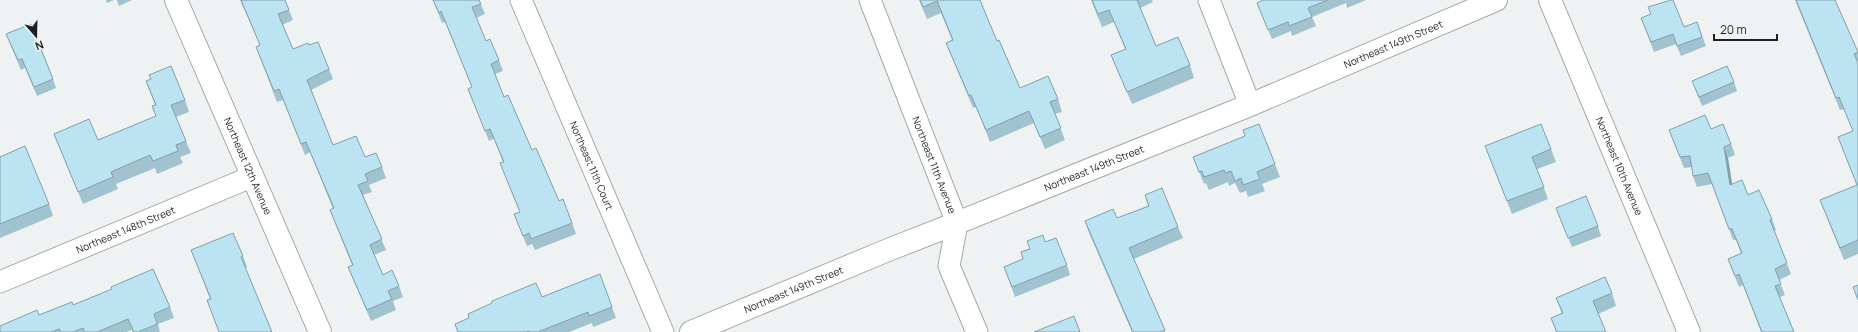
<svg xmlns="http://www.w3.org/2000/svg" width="1858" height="332" font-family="Manrope,sans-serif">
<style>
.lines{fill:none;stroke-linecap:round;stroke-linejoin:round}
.minor-casing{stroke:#a5a9aa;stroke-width:23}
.tertiary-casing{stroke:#a5a9aa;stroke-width:24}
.minor{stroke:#fff;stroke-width:21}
.tertiary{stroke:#fff;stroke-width:22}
.wall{fill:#a1c3cf}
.shaded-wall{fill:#839fa9}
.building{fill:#bbe3f1;stroke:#839fa9}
.labels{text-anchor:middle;stroke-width:3;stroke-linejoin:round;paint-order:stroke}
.street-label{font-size:10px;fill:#1e1f20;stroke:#eef2f3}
</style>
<rect width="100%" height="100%" fill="#eef2f3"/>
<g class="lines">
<defs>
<g id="minor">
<path id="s1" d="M521 0 663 332"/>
<path id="s2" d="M870 0 957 223 949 266 977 332"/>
<path d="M1209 0 1250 105"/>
<path id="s3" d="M0 282 251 177"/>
</g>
<g id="tertiary">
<path id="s4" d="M176 0 320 332"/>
<path id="s5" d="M1550 0 1689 332"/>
<path id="s6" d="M691 332 888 250 957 223 1250 105 1496 0"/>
</g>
</defs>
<use href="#minor" class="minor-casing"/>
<use href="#tertiary" class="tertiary-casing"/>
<use href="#minor" class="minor"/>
<use href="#tertiary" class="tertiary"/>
</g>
<path class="wall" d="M106 0H114L107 3Z
M117 0H132L119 6Z
M240 0H285L293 20 282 25 293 49 309 45 329 69 333 79 311 90 333 145 365 157 382 167 386 178 369 185 372 192 363 195 386 250 374 255 383 275 399 286 403 297 393 301 396 310 371 321 352 277 348 267 352 265 330 210 333 209 310 152 305 155 283 100 277 102 256 47 260 45Z
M433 0H479L485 14 476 18 486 41 499 60 503 71 495 74 504 97 559 201 572 223 576 234 535 250 532 244 527 246 514 214 520 212 500 163 503 162 494 139 489 141 468 89 472 87 445 22 442 23Z
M919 0H980L997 41 1020 88 1058 99 1062 112 1055 114 1065 140 1045 149 1034 123 990 142 976 107 973 108 951 55 946 43 952 40 941 13 927 19Z
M1091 0H1152L1153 2 1140 8 1156 46 1190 65 1194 78 1132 104 1116 67 1111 55 1125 49 1114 22 1102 27Z
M1263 0H1366L1347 8 1346 3 1312 17 1316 26 1292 36 1291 31 1272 39 1257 3Z
M1795 0H1835L1858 52V254L1844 260 1820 200 1857 185 1838 137 1853 131 1844 109 1840 110Z
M1641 18 1684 27 1697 22 1706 46 1681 56 1676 44 1654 52Z
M6 34 53 79 56 88 37 96 25 68 21 70Z
M146 81 185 100 189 112 176 117 191 153 180 157 183 163 157 174 155 168 116 184 118 189 83 204 54 134 98 140 156 116 152 106 155 105Z
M1692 81 1734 82 1737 91 1702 106Z
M1711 129 1731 144 1735 155 1728 158 1732 184 1748 195 1772 219 1776 230 1774 231 1791 274 1779 280 1785 295 1780 297 1794 332H1761L1743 285 1739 287 1728 259 1741 253 1736 240H1733L1712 184 1697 187 1693 176 1692 167 1684 168 1669 130Z
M1485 146 1551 149 1556 162 1537 169 1548 199 1512 214Z
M0 157 49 204 53 216 0 238Z
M1193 157 1275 164 1280 177 1262 184 1265 191 1248 197 1246 191 1240 193 1235 183 1229 186 1228 182 1209 190 1206 183 1204 184Z
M1145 195 1178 227 1183 238 1134 259 1165 332H1132L1089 233 1085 221 1117 218 1148 206Z
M1556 208 1598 226 1601 236 1572 247Z
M1045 242 1067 265 1070 275 1015 297 1004 267 1023 259 1021 252Z
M191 250 243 256 247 267 245 268 272 332H219L207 300 210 299Z
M1612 293 1616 306 1598 314 1606 332H1556L1551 318 1562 314 1556 298Z
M542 297 612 307 616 318 593 327 592 323 569 332H458L455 324Z
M73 305 170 307 174 318 158 324 160 332H133L132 330 126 332H0L39 315Z"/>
<path class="shaded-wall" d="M1724 147 1728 158 1734 196 1730 185Z"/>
<path class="building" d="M241 0H285L289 10 278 14 293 49 308 43 309 45 318 42 329 69 307 80 333 145 356 136 365 157 376 153 382 167 365 174 368 181 358 185 382 239 370 245 383 275 392 270 399 286 388 291 392 299 367 310 348 267 353 265 330 210 334 208 306 142 301 144 279 89 274 91 256 47 260 45Z
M433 0H479L481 4 472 7 486 41 490 39 499 60 491 64 504 97 508 95 532 150 536 148 559 201 563 199 572 223 531 239 529 233 523 236 514 214 520 212 500 163 504 162 490 129 485 131 468 89 472 87 441 11 439 13Z
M920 0H980L997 41 999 40 1020 88 1048 76 1058 99 1050 102 1061 128 1040 137 1029 111 986 130 971 95 969 96 946 43 953 40 937 1 923 7Z
M1092 0H1137L1156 46 1178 37 1190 65 1127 92 1111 55 1126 49 1109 10 1098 14Z
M1263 0H1328L1308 8 1312 17 1289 26 1288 22 1268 30 1257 3Z
M1671 0H1673L1684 27 1697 22 1702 37 1677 46 1673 34 1651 42 1641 18 1651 14 1648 7Z
M1796 0H1835L1858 52 1854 54 1858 63V240L1840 248 1820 200 1857 185 1838 137 1853 131 1839 97 1836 98Z
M31 24 53 79 34 87 22 59 18 60 6 34Z
M171 66 185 100 171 105 186 141 176 145 178 151 153 161 150 155 111 172 113 177 78 192 54 134 89 119 98 140 156 116 152 106 156 105 146 81 151 79 149 75Z
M1727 66 1734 82 1699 97 1692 81Z
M1705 115 1711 129 1723 124 1731 144 1724 147 1730 185 1742 180 1748 195 1759 190 1772 219 1770 220 1787 263 1775 269 1781 284 1775 286 1794 332H1762L1739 274 1735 276 1728 259 1742 253 1732 229H1729L1708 173 1693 176 1690 156 1680 157 1669 130Z
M1259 124 1275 164 1257 172 1260 179 1243 185 1241 178 1235 181 1231 171 1225 173 1224 170 1204 177 1202 171 1199 172 1193 157 1245 136 1243 130Z
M1541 124 1551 149 1532 157 1544 187 1507 201 1485 146Z
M25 146 49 204 0 224V157Z
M1162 188 1178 227 1129 248 1165 330 1160 332H1133L1085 221 1113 209 1117 218 1149 206 1145 195Z
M1586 196 1598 226 1568 238 1556 208Z
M233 233 243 256 241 257 272 332H219L207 300 211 299 191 250Z
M1043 235 1045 242 1056 238 1067 265 1012 287 1004 267 1023 259 1021 252 1030 249 1027 241Z
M153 269 170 307 154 314 157 324 138 332H134L128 319 97 332H85L83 328 73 332H61L59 329 51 332H0V326L37 310 39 315 72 302 73 305 112 289 111 287Z
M600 274 612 307 589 316 588 312 538 332H530L529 331 526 332H458L455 324 469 318 468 314 492 303V301L536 283 542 297Z
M1605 277 1612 293 1593 301 1606 332H1557L1551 318 1563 313 1556 298Z
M1858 285V300L1853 287Z
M1074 316 1080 332H1034Z"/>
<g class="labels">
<g class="street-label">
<text dy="4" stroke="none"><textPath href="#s6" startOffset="759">Northeast 149th Street</textPath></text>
<text dy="4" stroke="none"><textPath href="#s2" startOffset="177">Northeast 11th Avenue</textPath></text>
<text dy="4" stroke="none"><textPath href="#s4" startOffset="181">Northeast 12th Avenue</textPath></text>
<text dy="4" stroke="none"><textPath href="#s1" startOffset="180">Northeast 11th Court</textPath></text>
<text dy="4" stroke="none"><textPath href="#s5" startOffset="180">Northeast 10th Avenue</textPath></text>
<text dy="4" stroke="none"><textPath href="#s6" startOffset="435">Northeast 149th Street</textPath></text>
<text dy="4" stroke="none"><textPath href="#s3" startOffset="136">Northeast 148th Street</textPath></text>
<text dy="4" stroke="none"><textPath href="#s6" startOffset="111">Northeast 149th Street</textPath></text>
</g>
</g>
<g transform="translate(36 36) rotate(160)" stroke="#eef2f3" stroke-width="3" paint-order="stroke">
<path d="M0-3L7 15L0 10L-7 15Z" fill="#1e1f20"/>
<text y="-6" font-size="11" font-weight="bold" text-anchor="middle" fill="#1e1f20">N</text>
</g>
<path d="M1714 34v6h63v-6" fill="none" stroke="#1e1f20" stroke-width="2"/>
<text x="1720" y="34" font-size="12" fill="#1e1f20" stroke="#eef2f3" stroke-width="3" paint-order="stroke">20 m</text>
</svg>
